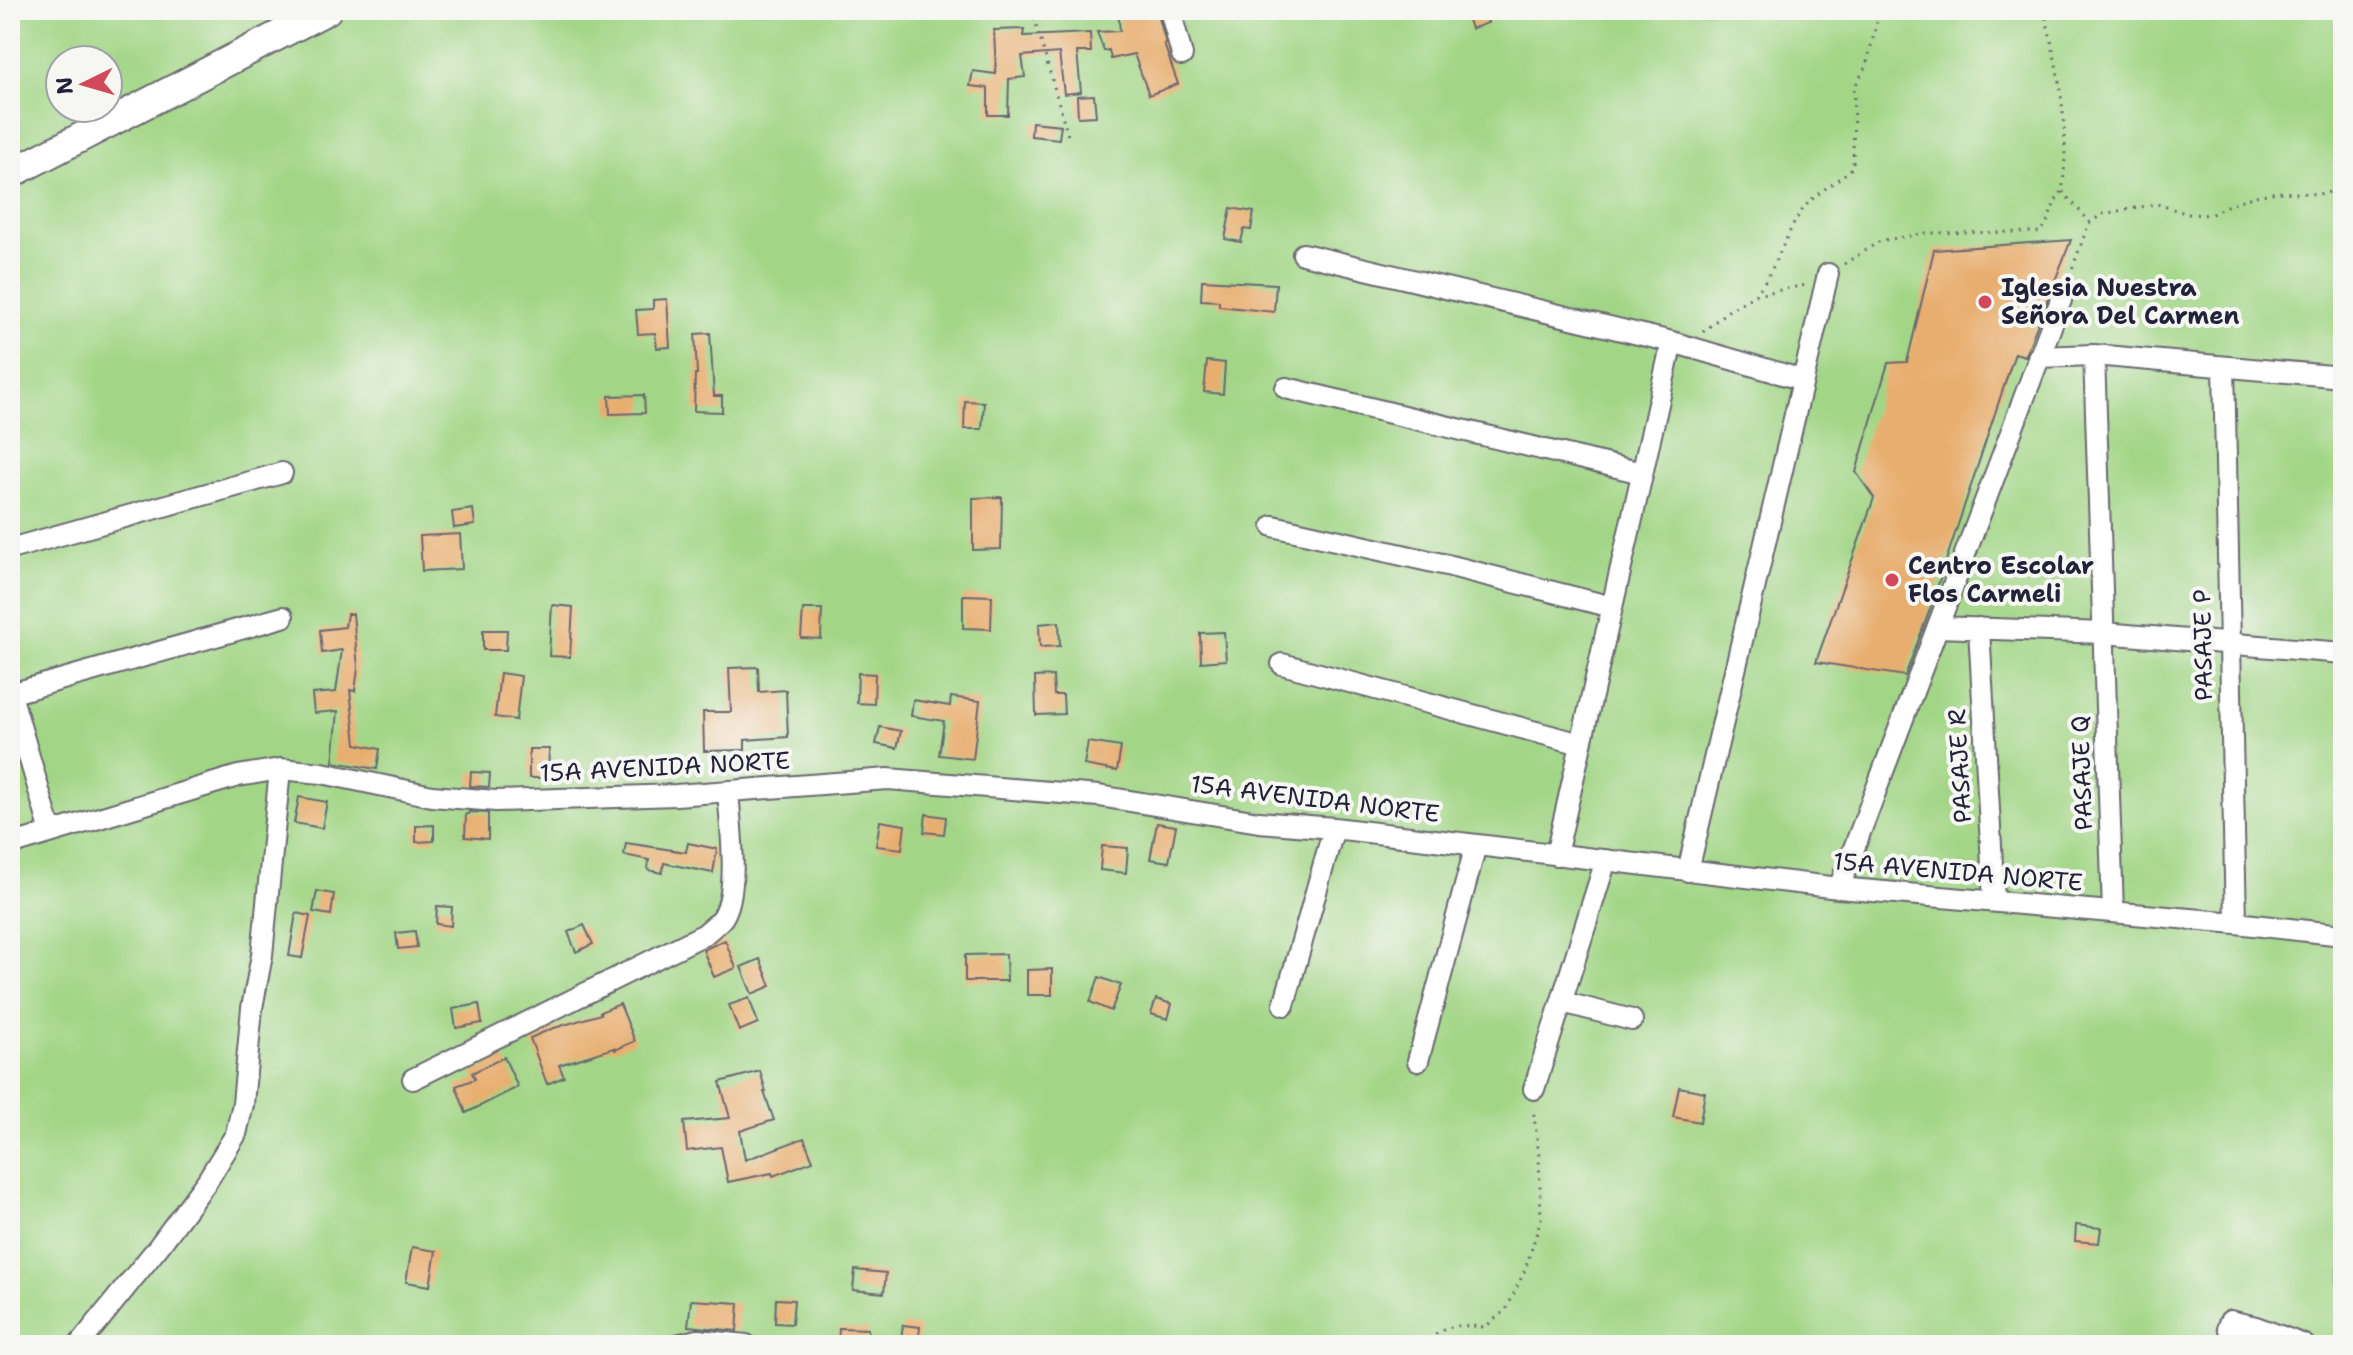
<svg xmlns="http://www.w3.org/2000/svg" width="2353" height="1355" font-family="'Shantell Sans',sans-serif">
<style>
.green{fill:#a2d686;stroke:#627c60;stroke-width:2;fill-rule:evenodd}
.building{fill:#e8ae70}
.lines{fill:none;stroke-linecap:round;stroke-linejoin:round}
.street-casing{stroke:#696870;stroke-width:24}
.secondary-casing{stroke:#696870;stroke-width:32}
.path{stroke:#696870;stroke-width:3;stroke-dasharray:2 6;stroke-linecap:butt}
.street{stroke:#fff;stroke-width:20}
.secondary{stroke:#fff;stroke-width:28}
.poi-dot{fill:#d1495b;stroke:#f6f6f2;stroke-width:3}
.labels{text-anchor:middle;stroke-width:8;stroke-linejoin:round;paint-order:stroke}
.poi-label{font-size:24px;font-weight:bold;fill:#22223b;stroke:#f6f6f2;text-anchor:start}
.street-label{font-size:24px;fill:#22223b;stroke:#f6f6f2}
</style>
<rect width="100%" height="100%" fill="#f6f6f2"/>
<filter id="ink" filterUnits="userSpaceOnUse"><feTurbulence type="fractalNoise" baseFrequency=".0125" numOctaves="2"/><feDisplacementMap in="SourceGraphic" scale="16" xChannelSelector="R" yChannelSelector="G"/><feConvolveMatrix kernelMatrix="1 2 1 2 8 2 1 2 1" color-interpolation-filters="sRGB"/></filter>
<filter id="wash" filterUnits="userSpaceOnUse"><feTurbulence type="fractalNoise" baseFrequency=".006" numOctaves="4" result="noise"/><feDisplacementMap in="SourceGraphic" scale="32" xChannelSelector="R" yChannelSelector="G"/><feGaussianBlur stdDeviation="1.8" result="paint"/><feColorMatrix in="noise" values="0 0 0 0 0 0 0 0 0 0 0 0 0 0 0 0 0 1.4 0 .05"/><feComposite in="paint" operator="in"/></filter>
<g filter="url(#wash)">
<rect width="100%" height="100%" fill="#eeead3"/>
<path class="green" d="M10 10H2343V1345H10ZM60 60H108V108H60Z"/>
<g id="blocks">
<path class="building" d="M1118 10H1157L1166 44H1164L1178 84 1149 95 1134 54 1111 59 1109 50 1104 51 1097 32 1120 31Z
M1474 10H1484L1488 23 1471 29 1466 13Z
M1024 29V36L1090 33 1091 52H1077L1081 92 1064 94 1059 53 1022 56 1025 77 1009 79 1008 115H988V88L970 86 973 71 996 74 994 30Z
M1094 95 1096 116 1078 117 1077 96Z
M1032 122 1061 125 1059 139 1031 136Z
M1231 208 1254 212 1251 230 1244 229 1241 242 1225 239Z
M2071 240 2025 356 2015 353 1930 609 1905 676 1816 662 1874 498 1856 472 1888 363 1907 362 1934 250Z
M1202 280 1276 284 1274 312 1219 306V301L1201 300Z
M667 299 670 347 657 348 655 333 638 334 636 310 653 309V300Z
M710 333 714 396H722V412L694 411 695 374H697L695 334Z
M1207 361 1225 363 1223 394 1204 392Z
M644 395 645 413 610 414 609 396Z
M965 401 984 402 982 429H964Z
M1002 497 1001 549 973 550V498Z
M473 509 475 525 454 528 452 512Z
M460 534 462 569 422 571 420 536Z
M963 595 992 596 991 629 963 628Z
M552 605 573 607 570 657 549 656Z
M803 609H822L821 639 801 638Z
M347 614H353L358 668 355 691 350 690 356 744 380 749 377 769 333 762 338 711 314 713 312 694 336 692 342 650 322 653 320 630 345 627Z
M1059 622 1060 646 1040 647 1039 624Z
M483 630H507L506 650H483Z
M1224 632 1226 660 1201 662 1200 633Z
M758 667 759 692 786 690 788 737 745 740V750L704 751 703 712H731L729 668Z
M500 673 521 676 516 720 495 717Z
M858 673 875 674 874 704 857 703Z
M1053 676 1054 695H1063L1064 714 1036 715 1035 677Z
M951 697 980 701 973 759 939 755 944 721 911 716 913 700 950 706Z
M880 727 901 731 897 748 876 744Z
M1088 742 1121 747 1117 771 1084 765Z
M529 749H549L548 778H529Z
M471 772 490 773 489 787 470 786Z
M299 797 327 802 322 828 294 823Z
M469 812 488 813V839L465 837 466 814H469Z
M926 814 946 817 944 834 924 832Z
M880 821 905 825 902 849 876 846Z
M1157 823 1176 826 1169 862 1150 859Z
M434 825V841L416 842V826Z
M626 843 686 852 688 843 717 849 713 873 664 863 662 873 648 870 649 860 624 855Z
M1102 846 1128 848 1126 873 1100 870Z
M317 891 334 894 331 915 313 912Z
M437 906 452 907 451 926 436 924Z
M296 913 310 916 302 958 289 956Z
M584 925 593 944 576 952 568 932Z
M415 931 417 947 398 949 396 933Z
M725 940 736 968 714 977 703 950Z
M1006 954 1007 981H965V955Z
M760 959 771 986 752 994 741 967Z
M1052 969V995H1027V970Z
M1099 977 1121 985 1111 1011 1090 1002Z
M749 998 758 1023 739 1031 729 1005Z
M1156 999 1172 1004 1168 1019 1151 1014Z
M479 1004 482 1023 456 1028 453 1009Z
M620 1004 635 1041 615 1050 614 1048 559 1065 564 1077 547 1084 530 1038 551 1029 601 1014 600 1012Z
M504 1057 518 1087 466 1113 456 1086 475 1079 472 1073Z
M760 1071 766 1092H764L774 1120 740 1131 745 1160 804 1138 813 1161 773 1176 772 1173 728 1182 721 1147 687 1151 684 1122 730 1118 720 1082Z
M1679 1087 1705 1092 1700 1122 1673 1117Z
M2076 1225 2101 1228 2099 1243 2075 1241Z
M412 1247 436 1251 430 1286 406 1282Z
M855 1270 886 1273 884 1293 853 1290Z
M776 1299 794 1300 792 1324 775 1323Z
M691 1300 739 1303 737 1331 688 1326Z
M903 1325 920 1327 918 1345H900Z
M839 1328 868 1329 867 1345H838Z"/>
</g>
</g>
<g filter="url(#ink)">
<use href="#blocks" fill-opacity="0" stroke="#696870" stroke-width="2"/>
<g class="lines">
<defs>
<path id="street" d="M280 10 289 29
M1170 10 1182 55
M1303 254 1672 342 1803 380
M2094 355 2113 912
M2038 357 2094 355 2343 377
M2224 367 2236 923
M1286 388 1642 473
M1273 526 1451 566 1612 607
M10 549 282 473
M1938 627 2104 633 2343 653
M1979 628 1994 901
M1282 664 1581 744
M10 691 51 832
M10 694 283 617
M10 845 238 776 280 769 322 773 432 796 496 801 676 795 888 779 1099 796 1259 822 1334 828 1839 888 2236 923 2343 935
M1556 855 1672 342
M1688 871 1828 274
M1839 888 2061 300
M1562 1002 1632 1020
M1284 1005 1334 828
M1418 1061 1476 845
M413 1079 705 934C710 929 719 923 723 917 740 891 730 822 728 791
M1534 1089 1606 860
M79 1345 159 1246 207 1181 236 1134 243 1104 252 1008 262 955 280 769
M676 1345 698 1340 746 1345
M2241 1345 2231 1335 2228 1326 2230 1321 2256 1327 2304 1345"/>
<path id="secondary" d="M10 174 327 10"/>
</defs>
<use href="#street" class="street-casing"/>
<use href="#secondary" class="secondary-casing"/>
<path class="path" d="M1032 10 1069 139
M2044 10C2058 66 2071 134 2062 191L2090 222
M1844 264 1880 241 1926 233 2041 232C2052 217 2051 205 2062 191
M2067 283 2089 223 2103 214 2157 204 2188 214 2210 215 2232 203 2256 196 2277 192 2318 194 2343 190
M1755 295C1775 271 1783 239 1801 212 1814 193 1836 183 1853 167L1854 88 1866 66 1880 10
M1703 332 1726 312 1755 295 1806 285
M1423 1345C1447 1323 1454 1325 1485 1327L1506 1310 1525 1270 1541 1219 1539 1156 1533 1108"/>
<use href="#street" class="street"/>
<use href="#secondary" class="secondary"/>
</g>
</g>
<g class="poi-dot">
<circle cx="1985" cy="302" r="8"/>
<circle cx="1892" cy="580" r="8"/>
</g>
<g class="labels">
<g class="poi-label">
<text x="2001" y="296">Iglesia Nuestra<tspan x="2001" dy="28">Señora Del Carmen</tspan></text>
<text x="1908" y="574">Centro Escolar<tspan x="1908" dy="28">Flos Carmeli</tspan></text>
</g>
<g class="street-label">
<text transform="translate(2203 645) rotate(-91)" y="8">PASAJE P</text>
<text transform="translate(1960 766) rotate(-93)" y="8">PASAJE R</text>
<text transform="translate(665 767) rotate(-3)" y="8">15A AVENIDA NORTE</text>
<text transform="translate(2082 773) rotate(-92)" y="8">PASAJE Q</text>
<text transform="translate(1315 799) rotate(7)" y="8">15A AVENIDA NORTE</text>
<text transform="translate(1958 872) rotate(5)" y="8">15A AVENIDA NORTE</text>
</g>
</g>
<rect width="2353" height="1355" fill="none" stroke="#f6f6f2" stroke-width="40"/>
<g transform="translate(84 84) rotate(265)"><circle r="38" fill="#f6f6f2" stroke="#a1a1a9" stroke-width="2"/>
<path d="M0-6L14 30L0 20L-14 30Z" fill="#d1495b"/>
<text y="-12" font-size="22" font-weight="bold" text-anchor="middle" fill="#22223b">N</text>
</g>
</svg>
